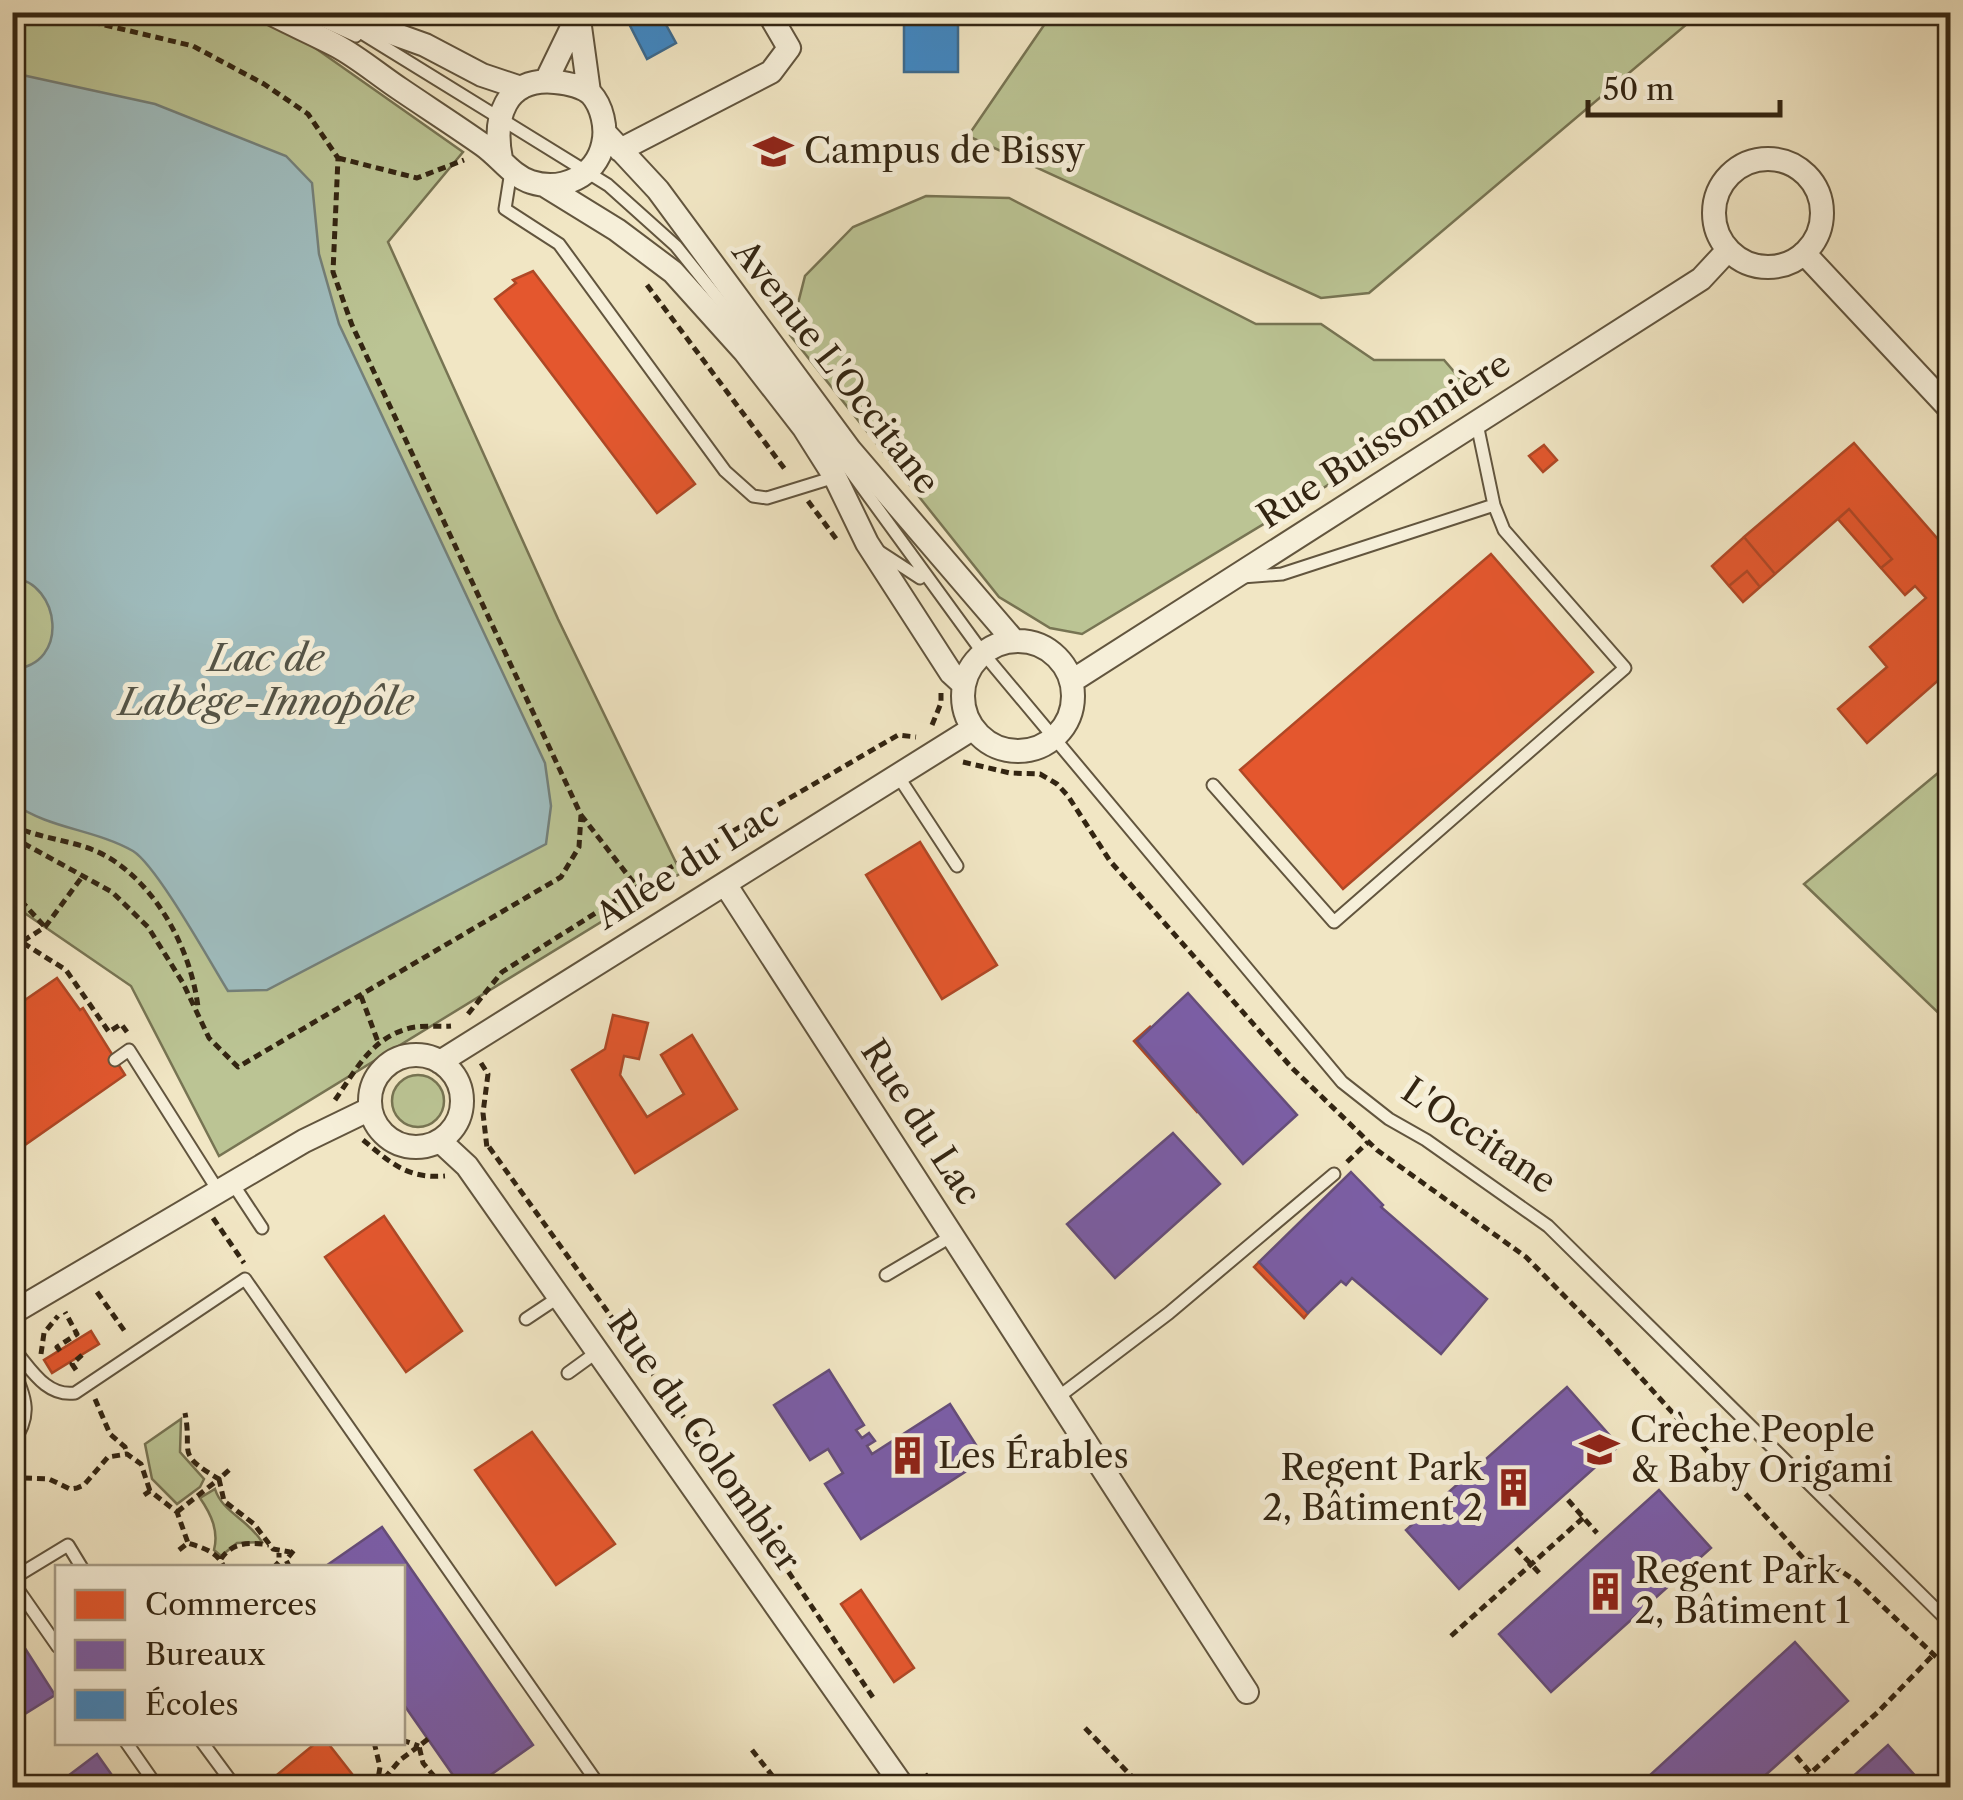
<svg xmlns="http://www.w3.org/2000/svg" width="1963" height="1800" font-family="'Libre Caslon Text',serif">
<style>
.green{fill:#bbc494;stroke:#777453;stroke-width:2.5}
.water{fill:#9fbdbf;stroke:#74807a;stroke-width:2.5}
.shops{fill:#e4572e;stroke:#af4826;stroke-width:2.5}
.offices{fill:#7b5ea7;stroke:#654d7a;stroke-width:2.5}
.schools{fill:#3f88c5;stroke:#3b6a8f;stroke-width:2.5}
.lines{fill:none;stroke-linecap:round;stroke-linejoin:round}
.lane-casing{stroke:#62553e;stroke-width:15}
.street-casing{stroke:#62553e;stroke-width:26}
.path{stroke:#332512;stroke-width:5;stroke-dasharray:8 5;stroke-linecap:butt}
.lane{stroke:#f6efd9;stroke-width:11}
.street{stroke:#f6efd9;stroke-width:22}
.labels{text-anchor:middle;stroke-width:10;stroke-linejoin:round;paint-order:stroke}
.poi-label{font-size:35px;fill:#332512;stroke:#f6efd9;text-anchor:start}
.street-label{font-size:35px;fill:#332512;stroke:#f6efd9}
.water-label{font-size:38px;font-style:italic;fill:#535346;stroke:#f6efd9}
</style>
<rect width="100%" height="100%" fill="#f1e6c4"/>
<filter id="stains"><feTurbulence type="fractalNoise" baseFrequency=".002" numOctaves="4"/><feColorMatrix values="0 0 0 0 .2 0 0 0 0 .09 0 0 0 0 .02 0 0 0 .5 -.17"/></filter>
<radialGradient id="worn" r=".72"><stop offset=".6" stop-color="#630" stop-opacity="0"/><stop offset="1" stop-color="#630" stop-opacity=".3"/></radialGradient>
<path class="green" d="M1053 12H1700V13L1369 293 1321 298 968 136Z
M12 13H244L301 38 463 152 388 242 558 619 681 873 219 1156 131 986 13 905Z
M926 196 1009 198 1256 324H1321L1374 360H1444L1475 396 1082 634 1050 628 999 597 790 335 805 276 853 227Z
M1950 763V1024L1804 884Z
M392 1101a26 26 0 1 1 52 0a26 26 0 1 1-52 0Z
M181 1419 180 1452 204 1479 200 1487 177 1504 152 1479 145 1444Z
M215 1489C222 1512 249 1520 262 1542L237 1543 221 1556 214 1550C219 1531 211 1514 200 1498Z"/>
<path class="water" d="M13 73 155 104 286 156 312 183 319 254 339 324 545 763 551 806 546 844 267 990 228 991C210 962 157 866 133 851 94 829 49 829 13 803V669C71 665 60 582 13 578Z"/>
<path class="shops" d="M533 271 695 484 657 513 495 299 516 283 513 280Z
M1854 443 1950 553V670L1867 743 1838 709 1887 667 1870 647 1926 598 1915 586 1905 595 1881 568 1892 559 1849 509 1775 574 1744 537Z
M1544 445 1557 460 1543 472 1529 456Z
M1849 509 1892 559 1881 568 1838 519Z
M1744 537 1775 574 1760 587 1747 571 1729 586 1712 566Z
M1491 554 1593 672 1343 889 1240 770Z
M1747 571 1760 587 1743 602 1729 586Z
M920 842 997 965 942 999 866 875Z
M57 978 80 1010 83 1008 125 1075 12 1154V1009Z
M613 1015 648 1023 639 1059 624 1056 620 1075 647 1117 684 1094 661 1055 692 1035 737 1109 635 1173 572 1070 605 1049Z
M1151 1026 1137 1041 1199 1110 1197 1112 1134 1041Z
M384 1216 462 1331 406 1372 325 1257Z
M1259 1262 1308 1313 1304 1318 1254 1267Z
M91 1331 99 1344 52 1373 44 1360Z
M532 1432 615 1544 556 1585 475 1470Z
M861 1590 914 1668 894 1682 841 1604Z
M317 1742H327L363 1788H261Z"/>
<path class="offices" d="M1188 993 1297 1115 1243 1164 1137 1041Z
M1173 1133 1220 1184 1115 1278 1067 1224Z
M1351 1172 1383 1205 1381 1207 1487 1299 1441 1354 1352 1278 1346 1285 1341 1281 1308 1313 1259 1262Z
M829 1370 864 1425 856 1430 862 1438 869 1433 875 1441 867 1446 872 1454 950 1404 985 1459 861 1539 825 1484 843 1473 828 1449 810 1460 774 1405Z
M1567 1387 1619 1446 1459 1589 1406 1530Z
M1659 1490 1711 1548 1551 1692 1499 1634Z
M382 1527 533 1745 472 1788H462L402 1702V1568H323Z
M12 1628 55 1695 12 1722Z
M1795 1642 1848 1701 1751 1788H1636Z
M1888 1745 1926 1788H1840Z
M97 1754 121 1788H52Z"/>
<path class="schools" d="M623 12H659L676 43 647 59Z
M904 12H958V72H904Z"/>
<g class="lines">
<defs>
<path id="lane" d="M303 12 356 36
M352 27 608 185 676 246 787 384 983 653 1342 1082 1389 1119 1426 1140 1548 1226 1950 1623
M511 171 505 209 559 244 725 471 753 496 767 498 835 477
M877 550 920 578
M1242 577 1282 574 1494 505
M898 776 957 866
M1213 785 1334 922 1625 668 1504 530 1494 505 1477 424
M115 1060 129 1050 219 1192
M233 1184 262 1228
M886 1275 952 1236
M526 1319 559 1297
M12 1347C30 1367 45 1397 75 1393L245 1279 601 1788
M12 1367C26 1399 33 1415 12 1444
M568 1373 597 1352
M1057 1398 1169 1313 1334 1174
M12 1579 68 1545 82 1568
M12 1581 58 1647
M126 1742 158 1788
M202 1742 236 1788"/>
<path id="street" d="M268 12C291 24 314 34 337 46 359 58 379 75 400 89 428 108 456 126 483 145 500 157 512 176 531 182 562 192 596 176 603 144 607 128 602 106 591 94 582 86 566 83 555 82 504 77 493 119 501 159
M333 12 425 45 482 75 521 88
M578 12 589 92
M546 81 578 15
M605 133 658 190 850 450 1014 641
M620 150 771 72 789 48 768 12
M1714 213a54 54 0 1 1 108 0a54 54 0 1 1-108 0Z
M544 185 617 230 673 272 745 352 804 428 835 477 867 543 951 673 963 684
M1804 253 1950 409
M963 696a55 55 0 1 1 110 0a55 55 0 1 1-110 0Z
M1072 681 1701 279 1728 250
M725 884 1247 1692
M370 1101a46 46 0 1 1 92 0a46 46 0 1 1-92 0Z
M440 1062 972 729
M440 1141 467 1166 904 1788
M12 1313 304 1141 370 1109"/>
</defs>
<use href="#lane" class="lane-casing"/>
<use href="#street" class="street-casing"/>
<path class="path" d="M338 158 417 178 464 160
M647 285 787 472
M808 501 837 540
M932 725 941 703V693
M963 762 1010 773 1040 774 1057 784 1068 796 1110 861 1292 1068 1377 1150 1526 1257 1600 1332 1804 1559 1833 1566 1856 1581 1950 1670
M581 815 637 887
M23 830C50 840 81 842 106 856 157 885 191 950 198 1007
M12 837 112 892 148 927 183 983 209 1038 238 1067 561 877 579 847 581 815 352 325 333 272 338 158 308 114 264 84 193 46 50 12
M12 891 45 927
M12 936 66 970 109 1032 121 1024 127 1032
M12 948 45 927 82 877
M361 996 378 1042
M468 1014 502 972 637 887 898 735 916 737
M481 1063 488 1074 483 1113 487 1148
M335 1100C356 1070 371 1038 410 1028 423 1025 438 1027 451 1026
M363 1140C391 1163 407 1179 445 1176
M489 1147 695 1433 874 1699
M1347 1162 1368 1142
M213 1218 244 1263
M97 1292 126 1333
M60 1351 57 1347 77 1334 65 1312
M41 1354 44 1333 58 1316
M76 1370 72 1364 82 1355
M95 1399 110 1434 125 1447 127 1454
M229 1470 219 1479 224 1501 254 1524 273 1549 290 1552
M12 1473 24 1478 49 1479 70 1489 77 1488 84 1485 108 1457 127 1454 141 1464 150 1491
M144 1495 150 1491 177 1512 188 1543
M1568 1500 1597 1533
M177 1512 219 1479C174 1453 193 1454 185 1413
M1516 1548 1542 1576
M179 1550 188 1543C203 1548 219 1552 224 1568
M221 1559C232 1542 250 1542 269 1545
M273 1568 279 1562V1553
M290 1568 286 1560 294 1550
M1451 1636 1583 1518
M1085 1728 1143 1788
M428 1739 419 1746 423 1763 444 1788
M402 1740 419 1746
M374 1742 380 1767 377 1785
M752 1750 782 1788
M1796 1756 1823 1787
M925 1774 935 1788
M376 1788 400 1760 419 1746
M1794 1788 1878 1712 1934 1654"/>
<use href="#lane" class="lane"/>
<use href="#street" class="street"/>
</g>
<defs>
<symbol id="university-bare" viewBox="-9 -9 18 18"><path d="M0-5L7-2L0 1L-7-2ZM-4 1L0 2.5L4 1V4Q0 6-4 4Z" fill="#8f2418" stroke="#f6efd9" stroke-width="2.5" paint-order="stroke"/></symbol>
<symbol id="school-bare" viewBox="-9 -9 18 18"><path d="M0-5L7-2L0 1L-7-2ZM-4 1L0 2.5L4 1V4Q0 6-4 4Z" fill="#8f2418" stroke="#f6efd9" stroke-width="2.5" paint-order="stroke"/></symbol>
<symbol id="building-bare" viewBox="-9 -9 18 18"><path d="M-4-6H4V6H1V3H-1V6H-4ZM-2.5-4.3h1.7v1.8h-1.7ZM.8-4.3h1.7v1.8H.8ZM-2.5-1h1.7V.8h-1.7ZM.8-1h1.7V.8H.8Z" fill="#8f2418" stroke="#f6efd9" stroke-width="2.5" paint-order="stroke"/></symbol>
</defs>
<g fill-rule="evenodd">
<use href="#university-bare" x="746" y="124" width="55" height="55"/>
<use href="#school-bare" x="1572" y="1422" width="55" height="55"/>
<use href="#building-bare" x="880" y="1428" width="55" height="55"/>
<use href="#building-bare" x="1486" y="1460" width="55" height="55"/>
<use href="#building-bare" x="1578" y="1564" width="55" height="55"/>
</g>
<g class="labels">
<g class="poi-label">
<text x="804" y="163">Campus de Bissy</text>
<text x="1630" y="1442">Crèche People<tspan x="1630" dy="40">&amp; Baby Origami</tspan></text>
<text x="938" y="1468">Les Érables</text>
<text x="1483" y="1480" text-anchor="end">Regent Park<tspan x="1483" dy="40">2, Bâtiment 2</tspan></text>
<text x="1635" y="1583">Regent Park<tspan x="1635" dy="40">2, Bâtiment 1</tspan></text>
</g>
<g class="street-label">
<text transform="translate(836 367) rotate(52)" y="12">Avenue L'Occitane</text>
<text transform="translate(1384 440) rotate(-33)" y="12">Rue Buissonnière</text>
<text transform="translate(687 865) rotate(-32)" y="12">Allée du Lac</text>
<text transform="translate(921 1122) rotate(57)" y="12">Rue du Lac</text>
<text transform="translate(1479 1136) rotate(34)" y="12">L'Occitane</text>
<text transform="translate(704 1441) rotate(55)" y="12">Rue du Colombier</text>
</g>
<g class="water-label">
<text x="266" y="671">Lac de<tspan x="266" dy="44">Labège-Innopôle</tspan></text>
</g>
</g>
<rect width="1963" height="1800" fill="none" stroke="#f1e6c4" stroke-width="50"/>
<rect x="15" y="15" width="1933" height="1770" fill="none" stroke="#332512" stroke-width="5"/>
<rect x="25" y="25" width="1913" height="1750" fill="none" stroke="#332512" stroke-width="2.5"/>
<rect x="55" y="1565" width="350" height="180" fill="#f6efd9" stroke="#a89e89" stroke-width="2.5"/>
<rect x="75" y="1590" width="50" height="30" fill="#e4572e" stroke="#a89e89" stroke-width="2.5"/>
<text x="145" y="1615" font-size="30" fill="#332512">Commerces</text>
<rect x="75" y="1640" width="50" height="30" fill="#7b5ea7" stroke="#a89e89" stroke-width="2.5"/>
<text x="145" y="1665" font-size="30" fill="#332512">Bureaux</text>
<rect x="75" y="1690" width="50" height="30" fill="#3f88c5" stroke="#a89e89" stroke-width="2.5"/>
<text x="145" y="1715" font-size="30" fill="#332512">Écoles</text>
<path d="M1588 100v15h192v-15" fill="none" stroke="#332512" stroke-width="5"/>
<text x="1603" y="100" font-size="30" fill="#332512" stroke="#f6efd9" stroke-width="8" paint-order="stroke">50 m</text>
<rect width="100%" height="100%" filter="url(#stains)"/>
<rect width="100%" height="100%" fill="url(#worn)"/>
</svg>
